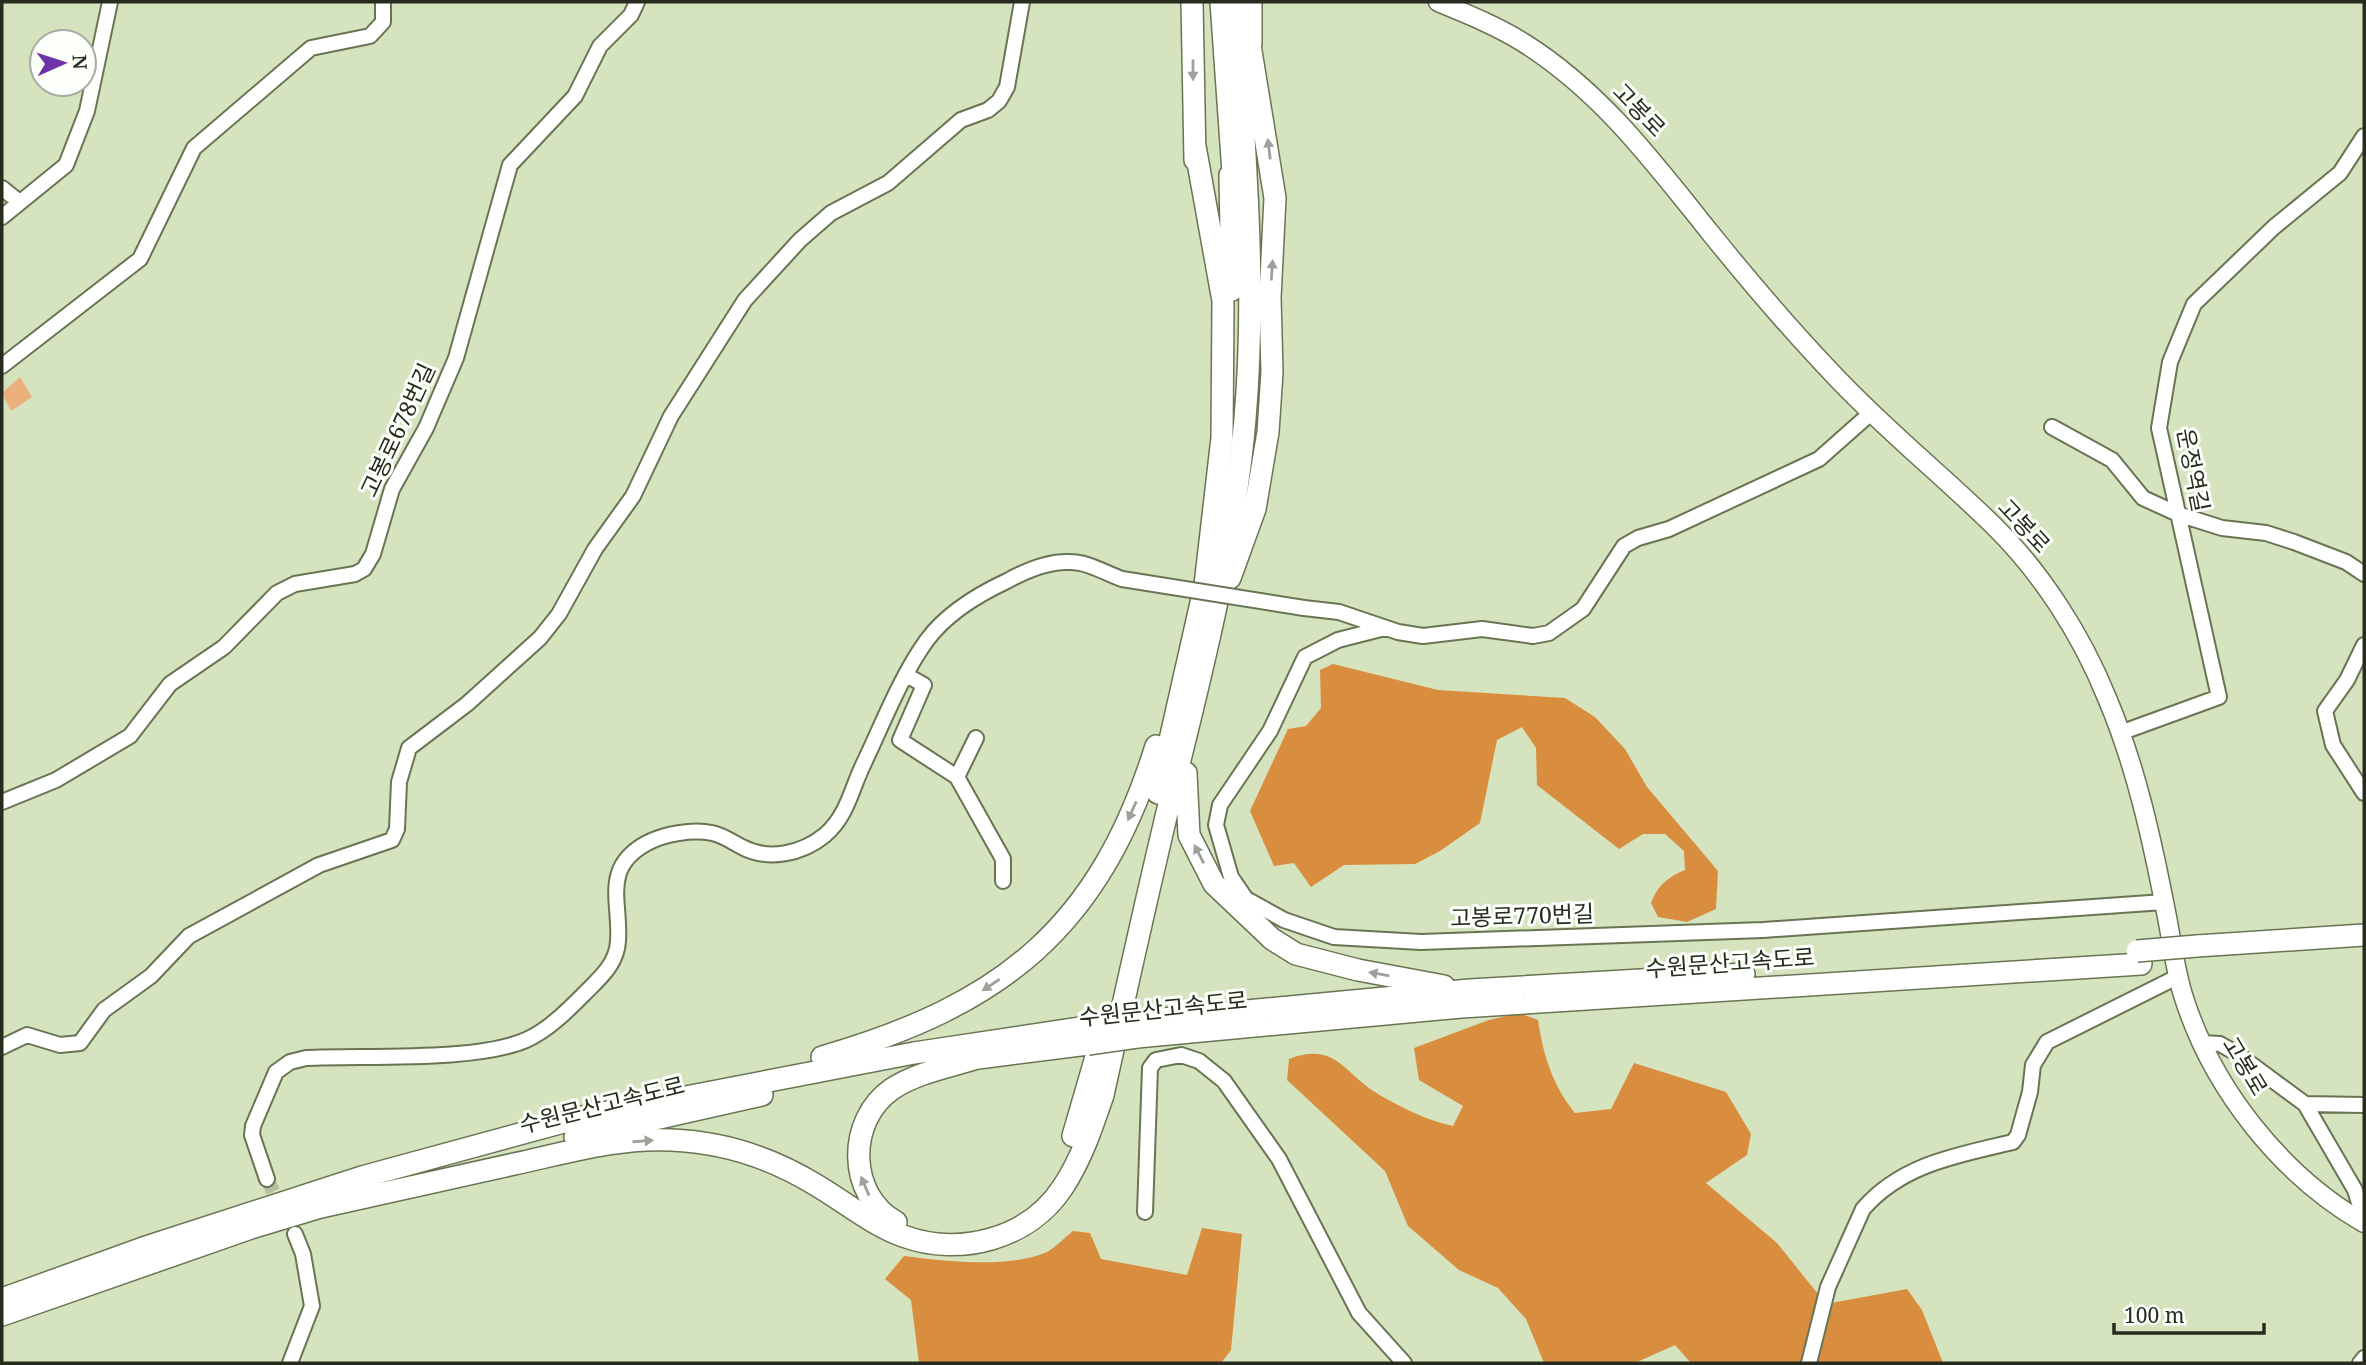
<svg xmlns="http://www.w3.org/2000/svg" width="2366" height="1365" font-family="'Noto Serif','Noto Sans KR',serif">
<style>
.green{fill:#ebb07b}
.forest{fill:#d98d3e}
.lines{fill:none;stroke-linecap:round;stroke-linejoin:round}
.minor-tunnel{stroke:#b3be9f;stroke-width:14;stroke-dasharray:14 7;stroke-linecap:butt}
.minor-casing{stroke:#697453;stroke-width:18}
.major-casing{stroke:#697453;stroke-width:21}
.highway-casing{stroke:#697453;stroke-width:24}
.minor{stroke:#fff;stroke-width:14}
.major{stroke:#fff;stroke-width:18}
.highway{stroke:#fff;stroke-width:21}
.minor-bridge-casing{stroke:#697453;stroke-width:18;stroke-linecap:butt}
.highway-bridge-casing{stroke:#697453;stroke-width:24;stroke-linecap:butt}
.minor-bridge{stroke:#fff;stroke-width:14}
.highway-bridge{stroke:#fff;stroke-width:21}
.oneway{fill:#9ea09a}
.labels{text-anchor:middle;stroke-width:6;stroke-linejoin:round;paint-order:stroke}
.street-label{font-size:23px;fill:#272c1e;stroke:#fdfffb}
</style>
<rect width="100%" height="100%" fill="#d6e3bf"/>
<path class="green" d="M20 377 32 397 11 411 2 393Z"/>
<path class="forest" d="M1333 664 1438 690 1565 698 1595 717 1625 749 1647 787 1718 871 1716 909 1687 922 1658 917 1651 903C1658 885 1668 877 1685 870L1684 851 1665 834H1643L1619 849 1537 785 1536 748 1522 727 1497 740 1480 823 1440 851 1415 864 1344 865 1311 887 1294 863 1274 866 1250 811 1288 729 1306 726 1321 708 1320 670Z
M1519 1013 1538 1020C1543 1055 1553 1086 1575 1113L1611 1109 1634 1063 1726 1092 1751 1134 1747 1155 1706 1183 1777 1243 1826 1304 1907 1289 1922 1310 1943 1363H1691L1675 1345 1635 1363H1544L1526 1319 1498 1288 1459 1270 1408 1226 1385 1171 1287 1080 1289 1059C1336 1041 1344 1074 1378 1094 1402 1108 1426 1120 1453 1126L1463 1106 1419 1080 1414 1048 1489 1020Z
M1202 1228 1242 1234 1231 1350 1221 1363H919L911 1300 885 1279 904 1256C944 1261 1009 1269 1047 1252 1056 1247 1065 1237 1073 1231L1090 1233 1101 1259 1187 1275Z"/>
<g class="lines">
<path class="minor-tunnel" d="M267 1179 282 1209"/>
<defs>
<path id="minor" d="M2 188 18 201
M2 217 66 165 87 111 110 2
M2 366 140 259 194 148 311 48 370 36 383 22V2
M2052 427 2112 460 2143 498 2178 514 2222 528 2266 533 2294 542 2346 562 2364 574
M1304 608 1339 612 1398 632 1423 636 1482 629 1533 636 1549 633 1583 609 1624 546 1638 538 1669 529 1819 459 1872 412
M1385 628 1338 640 1305 657 1270 731 1220 805 1216 825 1231 877 1246 899 1284 920 1334 937 1421 942 1763 930 2164 902
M2364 645 2347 680 2325 711 2333 745 2364 793
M908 676 924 685 900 740 957 777 1003 859V881
M2120 733 2219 697 2159 428 2170 362 2194 304 2274 227 2340 173 2364 136
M957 777 976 738
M2 802 56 780 130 736 170 684 224 647 277 593 295 584 355 574 364 569 373 554 392 489 426 428 456 358 510 165 575 96 600 46 631 15 637 2
M2202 1043 2220 1044 2236 1053 2305 1104 2364 1105
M2 1047 27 1035 60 1045 80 1043 104 1010 151 976 189 936 319 865 392 840 397 829 399 782 409 748 467 704 540 638 559 614 595 549 633 496 671 416 745 300 800 240 831 213 888 183 961 120 988 110 999 101 1007 87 1022 2
M2305 1104 2355 1190 2364 1219
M267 1179 252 1135 253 1126 276 1072 290 1062 306 1058C364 1055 476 1062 526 1040 549 1030 569 1009 587 991 601 977 617 963 618 941 621 902 601 868 647 843 664 834 692 829 712 833 723 835 732 842 742 847 768 861 802 854 825 835 848 815 851 789 864 763 883 723 901 676 927 640 947 613 977 595 1007 581 1025 571 1049 561 1070 562 1088 562 1105 573 1122 579
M1145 1212 1150 1068 1156 1060 1181 1055 1199 1061 1224 1081 1279 1159 1359 1313 1404 1363
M290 1363 312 1306 303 1254 295 1234
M1809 1363 1828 1287 1863 1209C1902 1164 1958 1155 2013 1142L2018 1135 2030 1092 2033 1065 2047 1042 2179 976
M2360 1363 2364 1358"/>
<path id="major" d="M1438 2C1467 14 1497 26 1524 43 1602 92 1655 164 1712 235 1750 282 1790 329 1832 373 1882 427 1941 474 1994 526 2042 573 2082 636 2107 698 2136 766 2152 840 2166 912 2172 941 2175 971 2184 998 2213 1089 2281 1175 2364 1223"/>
<path id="highway" d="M1192 2 1195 160
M1221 2 1234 187
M1251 2V44
M1230 175 1232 290
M1230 578 1255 509 1268 432 1272 372 1270 298 1275 198 1250 45
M1186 773 1189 835 1214 884 1272 939 1296 954 1358 970 1444 986
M1158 793 1205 585 1222 438 1223 301 1195 146
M2197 946 2364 935
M1141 1021 1470 990 1744 974
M1137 1037 1461 1007 2141 964
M822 1057C1002 1005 1099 929 1156 746
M963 1060 1088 1044
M1073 1136 1100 1043
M575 1137 762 1095
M312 1209C380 1194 447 1179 514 1164 565 1153 619 1137 671 1140 724 1142 772 1158 816 1185 845 1202 872 1225 903 1236 960 1257 1029 1239 1063 1187 1082 1158 1092 1127 1103 1095 1125 995 1147 895 1171 796 1202 672 1234 546 1245 419 1257 281 1244 140 1235 2
M896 1222C847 1195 847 1120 892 1089 916 1073 948 1067 974 1059
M2 1299 143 1248 362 1177 582 1117 914 1053 1093 1026
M2 1315 251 1228 324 1206"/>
</defs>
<use href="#minor" class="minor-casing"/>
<use href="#major" class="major-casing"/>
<use href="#highway" class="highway-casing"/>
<use href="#minor" class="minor"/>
<use href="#major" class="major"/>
<use href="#highway" class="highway"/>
<defs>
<path id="minor-bridge" d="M1122 579 1304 608"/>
<path id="highway-bridge" d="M2137 951 2197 946
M1093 1026 1141 1021
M1088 1044 1137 1037"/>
</defs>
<use href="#minor-bridge" class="minor-bridge-casing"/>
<use href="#highway-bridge" class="highway-bridge-casing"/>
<use href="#minor-bridge" class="minor-bridge"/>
<use href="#highway-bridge" class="highway-bridge"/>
</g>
<defs><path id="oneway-solid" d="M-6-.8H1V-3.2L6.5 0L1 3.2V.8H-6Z" transform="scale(1.75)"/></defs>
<g class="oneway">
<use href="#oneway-solid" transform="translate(1193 70) rotate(90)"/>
<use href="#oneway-solid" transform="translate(1269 149) rotate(-97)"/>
<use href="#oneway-solid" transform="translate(1272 270) rotate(-86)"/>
<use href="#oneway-solid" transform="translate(1132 811) rotate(114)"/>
<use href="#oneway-solid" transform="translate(1199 854) rotate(-117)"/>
<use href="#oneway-solid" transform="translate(1379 974) rotate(-170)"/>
<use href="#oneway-solid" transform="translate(991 985) rotate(146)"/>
<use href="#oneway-solid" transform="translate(643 1141) rotate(-4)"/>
<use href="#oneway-solid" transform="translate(865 1186) rotate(-113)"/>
</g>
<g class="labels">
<g class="street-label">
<text transform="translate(1639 110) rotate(46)" y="8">고봉로</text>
<text transform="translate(398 430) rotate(-65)" y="8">고봉로678번길</text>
<text transform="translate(2193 470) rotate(79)" y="8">운정역길</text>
<text transform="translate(2024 526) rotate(47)" y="8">고봉로</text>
<text transform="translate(1522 916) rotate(-2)" y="8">고봉로770번길</text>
<text transform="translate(1730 963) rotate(-4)" y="8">수원문산고속도로</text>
<text transform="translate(1163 1009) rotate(-6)" y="8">수원문산고속도로</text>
<text transform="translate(2245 1066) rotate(59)" y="8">고봉로</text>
<text transform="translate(602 1105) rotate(-14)" y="8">수원문산고속도로</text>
</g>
</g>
<rect width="2366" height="1365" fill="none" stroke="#272c1e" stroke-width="7"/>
<g transform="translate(63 63) rotate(87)"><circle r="33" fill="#fdfffb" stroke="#a7aba3" stroke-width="2"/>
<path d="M0-5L12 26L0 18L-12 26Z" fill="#6f33a9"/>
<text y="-10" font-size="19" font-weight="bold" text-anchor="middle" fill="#272c1e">N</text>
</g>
<path d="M2114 1323v10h150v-10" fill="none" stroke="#272c1e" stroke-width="3.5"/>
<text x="2124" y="1323" font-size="21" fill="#272c1e" stroke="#fdfffb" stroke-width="5" paint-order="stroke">100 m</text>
</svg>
